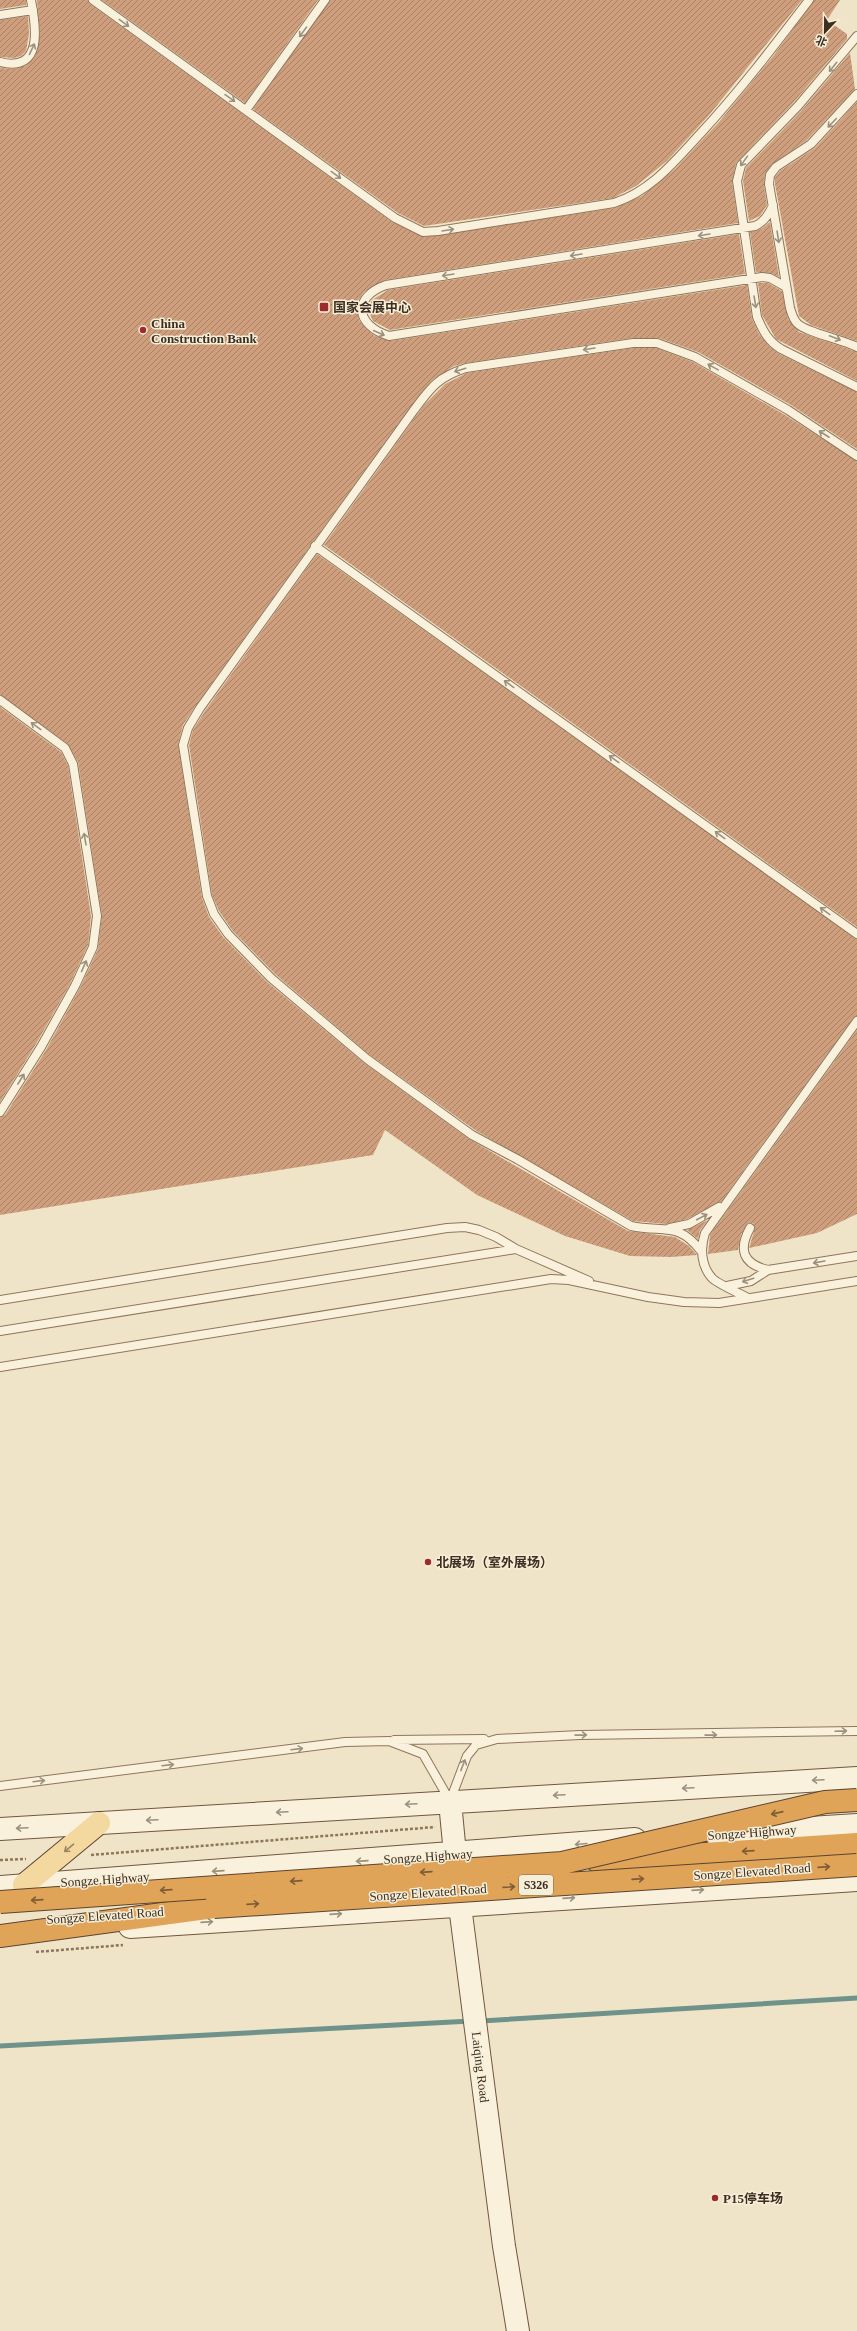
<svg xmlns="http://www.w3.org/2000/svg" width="857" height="2331" font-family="'Times New Roman','Noto Sans SC',serif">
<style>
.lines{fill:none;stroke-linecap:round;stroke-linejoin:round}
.stream{stroke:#6f938a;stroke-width:5}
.building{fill:url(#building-hatch)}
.lane-casing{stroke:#8d765c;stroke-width:10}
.secondary-casing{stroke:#6f573f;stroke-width:24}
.primary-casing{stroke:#5b4430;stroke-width:24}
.highway-casing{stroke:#5b4430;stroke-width:24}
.path{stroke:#8d765c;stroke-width:2.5;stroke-dasharray:3 2;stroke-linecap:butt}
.lane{stroke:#faf1dc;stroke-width:8}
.secondary{stroke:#faf1dc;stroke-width:22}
.primary{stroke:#f3d9a0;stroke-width:22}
.highway{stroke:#e0a458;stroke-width:22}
.highway-bridge-casing{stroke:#5b4430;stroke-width:24;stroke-linecap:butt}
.highway-bridge{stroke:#e0a458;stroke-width:22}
.oneway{stroke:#9c907e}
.oneway2{stroke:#7e5d36}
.oneway3{stroke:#988460}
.poi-dot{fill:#9e2a2b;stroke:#f7eed8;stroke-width:1.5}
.labels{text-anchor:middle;stroke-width:3;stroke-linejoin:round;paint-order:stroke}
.shield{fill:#f7eed8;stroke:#756857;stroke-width:1}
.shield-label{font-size:12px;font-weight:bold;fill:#3d2e20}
.poi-label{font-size:13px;font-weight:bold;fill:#3d2e20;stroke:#f7eed8;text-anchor:start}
.street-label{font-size:13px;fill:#3d2e20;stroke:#f7eed8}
</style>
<defs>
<pattern id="building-hatch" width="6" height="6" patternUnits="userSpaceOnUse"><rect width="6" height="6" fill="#cf9f7d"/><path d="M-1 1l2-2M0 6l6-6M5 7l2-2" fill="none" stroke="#a98266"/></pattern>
</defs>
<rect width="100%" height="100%" fill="#f0e4c8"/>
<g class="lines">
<path class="stream" d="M481 2021 857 1998
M0 2046 471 2021"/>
</g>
<path class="building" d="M0 0H26V5L0 9Z
M37 0H88L90 4 392 222 423 237 615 208 642 196 675 169 719 122 774 55 814 0H840L827 20 847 34V39L794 102 736 163 732 182 738 223 385 280 364 292 358 301 357 310 359 320 366 329 375 336 390 341 747 285 752 319 759 334 769 346 779 354 857 392V449L791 405 698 352 659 338H632L465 363 454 366 432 380 410 407 196 705 183 725 178 744 202 898 209 917 223 937 267 982 364 1063 469 1139 628 1231 675 1237 689 1246 697 1255 671 1257 630 1256 565 1236 477 1195 385 1130 373 1155 0 1215V1117L5 1115 46 1050 80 988 98 949 102 916 78 762 68 744 0 695V68L14 69 26 66 35 56 40 34Z
M102 0H318L245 103Z
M330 0H802L710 114 667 161 636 186 613 198 424 226 398 213 253 109Z
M28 16 29 34 26 51 21 56 14 58 0 57V20Z
M850 53 855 89 807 140 772 164 765 174 764 185 767 205 760 216 749 221 743 181 746 168 802 110Z
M857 102V341L811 325 799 316 775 184V177L780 171 815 148Z
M770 222 779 277 771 273 756 272 750 232 761 229Z
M739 234 745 274 390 330 373 321 368 310 372 300 388 290Z
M758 283H768L782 291 788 319 799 332 857 352V381L776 339 762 315Z
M633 348H656L693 362 785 415 857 461V927L324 545 424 405 445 384 467 373Z
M317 554 857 939V1016L853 1018 721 1202 687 1219 666 1224 633 1221 475 1130 370 1055 275 974 232 930 219 911 212 895 189 745 193 730 205 711Z
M0 707 61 752 68 766 91 916 88 945 70 984 36 1044 0 1102Z
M857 1030V1214L817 1233 749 1248 755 1228 753 1223H749L741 1234 738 1250 708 1254 710 1235Z
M708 1220 700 1230 698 1239 687 1230Z"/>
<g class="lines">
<defs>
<path id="lane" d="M93 0 395 218 423 232 438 231 614 203C651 191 674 162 700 134 739 92 774 46 809 0
M0 15 33 10
M857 36 798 106 741 165 737 181 757 317C763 331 768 341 781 349L857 387
M0 62C44 73 36 26 31 0
M857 94 811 144 776 167 770 175 769 184 790 308C792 314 793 320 798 324 806 332 844 340 857 347
M246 110 325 0
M773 205C769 215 764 222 755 226L386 285C352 297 355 325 389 336L762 277 770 278 786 287
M315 546 857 934
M0 700 65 748 73 764 97 916 93 947 75 986 41 1047 0 1112
M670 1228 689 1224 719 1207
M750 1228C738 1250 743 1264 768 1270L857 1256
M701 1251C678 1221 663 1233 631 1226L517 1159 472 1135 367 1059 271 978 228 934 214 914 207 896 183 745 188 728 200 708 414 410C431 387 438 377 466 368L633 343H657L695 357 788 410 857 456
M727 1286 751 1281 768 1270
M748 1298C741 1294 716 1283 712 1278 701 1266 700 1248 705 1233L857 1021
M0 1300 447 1228 465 1227 479 1230 496 1237 516 1249 589 1281
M0 1331 516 1249
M0 1367 551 1279 569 1280 648 1297 684 1302 719 1303 857 1281
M394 1740 484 1739
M0 1786 345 1742 389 1741 423 1754 450 1801
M450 1801 467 1756 476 1745 497 1739 580 1735 857 1731"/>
<path id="secondary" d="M450 1802 460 1906 504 2246 518 2331
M0 1829 857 1778
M715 1834 857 1825
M0 1887 635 1839
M130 1927 857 1880"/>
<path id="primary" d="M24 1885 99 1823"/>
<path id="highway" d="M597 1861 857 1844
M0 1936 214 1907"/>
</defs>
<use href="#lane" class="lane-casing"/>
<use href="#secondary" class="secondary-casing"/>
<use href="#primary" class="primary-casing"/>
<use href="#highway" class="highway-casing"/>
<path class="path" d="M91 1855 435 1827
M0 1860 26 1859
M36 1952 123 1945"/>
<use href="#lane" class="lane"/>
<use href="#secondary" class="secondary"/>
<use href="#primary" class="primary"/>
<use href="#highway" class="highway"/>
<defs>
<path id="highway-bridge" d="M0 1902 562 1863 825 1802 857 1800
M214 1907 857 1865"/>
</defs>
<use href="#highway-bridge" class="highway-bridge-casing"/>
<use href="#highway-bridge" class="highway-bridge"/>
</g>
<defs><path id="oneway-shaft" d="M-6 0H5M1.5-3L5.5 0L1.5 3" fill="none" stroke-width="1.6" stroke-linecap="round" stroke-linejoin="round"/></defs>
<g class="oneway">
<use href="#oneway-shaft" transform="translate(124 23) rotate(36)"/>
<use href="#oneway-shaft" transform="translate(303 32) rotate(126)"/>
<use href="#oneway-shaft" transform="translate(32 49) rotate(-65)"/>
<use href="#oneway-shaft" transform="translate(833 67) rotate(129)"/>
<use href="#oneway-shaft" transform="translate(230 98) rotate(35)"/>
<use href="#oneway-shaft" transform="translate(832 123) rotate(134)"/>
<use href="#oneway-shaft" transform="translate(744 161) rotate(125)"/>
<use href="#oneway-shaft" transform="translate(336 175) rotate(36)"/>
<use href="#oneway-shaft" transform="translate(448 230) rotate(-9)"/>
<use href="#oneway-shaft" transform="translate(704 235) rotate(171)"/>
<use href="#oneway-shaft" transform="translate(778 237) rotate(81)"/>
<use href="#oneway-shaft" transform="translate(576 255) rotate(171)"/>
<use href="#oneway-shaft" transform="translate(448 275) rotate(171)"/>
<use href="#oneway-shaft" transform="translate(755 302) rotate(81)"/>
<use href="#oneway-shaft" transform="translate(379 333) rotate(24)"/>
<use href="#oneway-shaft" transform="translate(835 338) rotate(21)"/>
<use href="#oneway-shaft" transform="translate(589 349) rotate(171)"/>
<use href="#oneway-shaft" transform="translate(713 367) rotate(-151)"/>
<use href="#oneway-shaft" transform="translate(460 370) rotate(163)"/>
<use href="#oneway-shaft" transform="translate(824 434) rotate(-147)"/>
<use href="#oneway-shaft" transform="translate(509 684) rotate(-144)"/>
<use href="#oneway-shaft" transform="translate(36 726) rotate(-144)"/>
<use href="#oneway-shaft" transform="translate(614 759) rotate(-144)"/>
<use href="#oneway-shaft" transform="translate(720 835) rotate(-144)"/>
<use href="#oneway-shaft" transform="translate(85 839) rotate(-100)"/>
<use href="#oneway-shaft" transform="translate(825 911) rotate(-144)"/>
<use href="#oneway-shaft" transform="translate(84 966) rotate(-66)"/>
<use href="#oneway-shaft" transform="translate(21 1079) rotate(-58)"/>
<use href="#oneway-shaft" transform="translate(702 1217) rotate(-28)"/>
<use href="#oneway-shaft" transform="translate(819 1262) rotate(170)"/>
<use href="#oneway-shaft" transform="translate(748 1280) rotate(162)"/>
<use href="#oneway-shaft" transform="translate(841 1731) rotate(-2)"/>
<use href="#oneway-shaft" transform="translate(581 1735) rotate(-1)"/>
<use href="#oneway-shaft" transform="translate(711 1735) rotate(-1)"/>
<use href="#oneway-shaft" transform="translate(297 1749) rotate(-7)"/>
<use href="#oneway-shaft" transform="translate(168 1765) rotate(-7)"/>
<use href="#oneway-shaft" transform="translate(463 1765) rotate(-69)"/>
<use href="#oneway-shaft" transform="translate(818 1780) rotate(177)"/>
<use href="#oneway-shaft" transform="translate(39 1781) rotate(-7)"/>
<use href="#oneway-shaft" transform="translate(688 1788) rotate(177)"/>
<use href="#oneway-shaft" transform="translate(559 1795) rotate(177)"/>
<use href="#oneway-shaft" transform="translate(411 1804) rotate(177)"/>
<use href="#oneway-shaft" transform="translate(282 1812) rotate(177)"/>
<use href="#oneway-shaft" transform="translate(152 1820) rotate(177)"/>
<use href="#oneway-shaft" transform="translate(22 1828) rotate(177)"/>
<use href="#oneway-shaft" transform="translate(581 1844) rotate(175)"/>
<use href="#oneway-shaft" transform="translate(362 1861) rotate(176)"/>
<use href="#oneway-shaft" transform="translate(218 1871) rotate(176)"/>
<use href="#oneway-shaft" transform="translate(698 1890) rotate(-4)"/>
<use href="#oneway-shaft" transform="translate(569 1898) rotate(-4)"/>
<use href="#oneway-shaft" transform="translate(336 1914) rotate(-4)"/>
<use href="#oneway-shaft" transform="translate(207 1922) rotate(-4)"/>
</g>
<g class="oneway2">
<use href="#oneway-shaft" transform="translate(777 1813) rotate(167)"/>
<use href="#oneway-shaft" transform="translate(748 1851) rotate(176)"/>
<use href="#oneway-shaft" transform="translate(824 1867) rotate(-4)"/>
<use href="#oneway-shaft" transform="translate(426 1872) rotate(176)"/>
<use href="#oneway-shaft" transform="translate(638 1879) rotate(-4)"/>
<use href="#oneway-shaft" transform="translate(296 1881) rotate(176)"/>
<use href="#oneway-shaft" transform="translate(509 1887) rotate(-4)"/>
<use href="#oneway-shaft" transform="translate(166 1890) rotate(176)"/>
<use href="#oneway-shaft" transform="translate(37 1900) rotate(176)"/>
<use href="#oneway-shaft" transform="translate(253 1904) rotate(-4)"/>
</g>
<use class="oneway3" href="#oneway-shaft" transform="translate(69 1848) rotate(140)"/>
<g class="poi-dot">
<rect x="319" y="302" width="10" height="10" rx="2"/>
<circle cx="143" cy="330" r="4"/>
<circle cx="428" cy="1562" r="4"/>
<circle cx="715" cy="2198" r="4"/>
</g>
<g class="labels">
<rect class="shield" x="519" y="1875" width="34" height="20" rx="3"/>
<g class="shield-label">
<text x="536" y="1889">S326</text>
</g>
<g class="poi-label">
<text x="333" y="312">国家会展中心</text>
<text x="151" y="328">China<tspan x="151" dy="15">Construction Bank</tspan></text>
<text x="436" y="1567">北展场（室外展场）</text>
<text x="723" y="2203">P15停车场</text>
</g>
<g class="street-label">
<text transform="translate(752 1832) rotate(-4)" y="5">Songze Highway</text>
<text transform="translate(428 1856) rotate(-4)" y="5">Songze Highway</text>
<text transform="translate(752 1871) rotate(-4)" y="5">Songze Elevated Road</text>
<text transform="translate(105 1879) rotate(-4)" y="5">Songze Highway</text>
<text transform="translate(428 1892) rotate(-4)" y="5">Songze Elevated Road</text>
<text transform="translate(105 1915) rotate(-4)" y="5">Songze Elevated Road</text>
<text transform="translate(481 2067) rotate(83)" y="5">Laiqing Road</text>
</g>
</g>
<g transform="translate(825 32) rotate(202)" stroke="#f7eed8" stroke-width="3" paint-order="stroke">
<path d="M0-3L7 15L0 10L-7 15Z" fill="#3d2e20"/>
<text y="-6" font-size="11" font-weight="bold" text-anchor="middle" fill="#3d2e20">北</text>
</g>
</svg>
